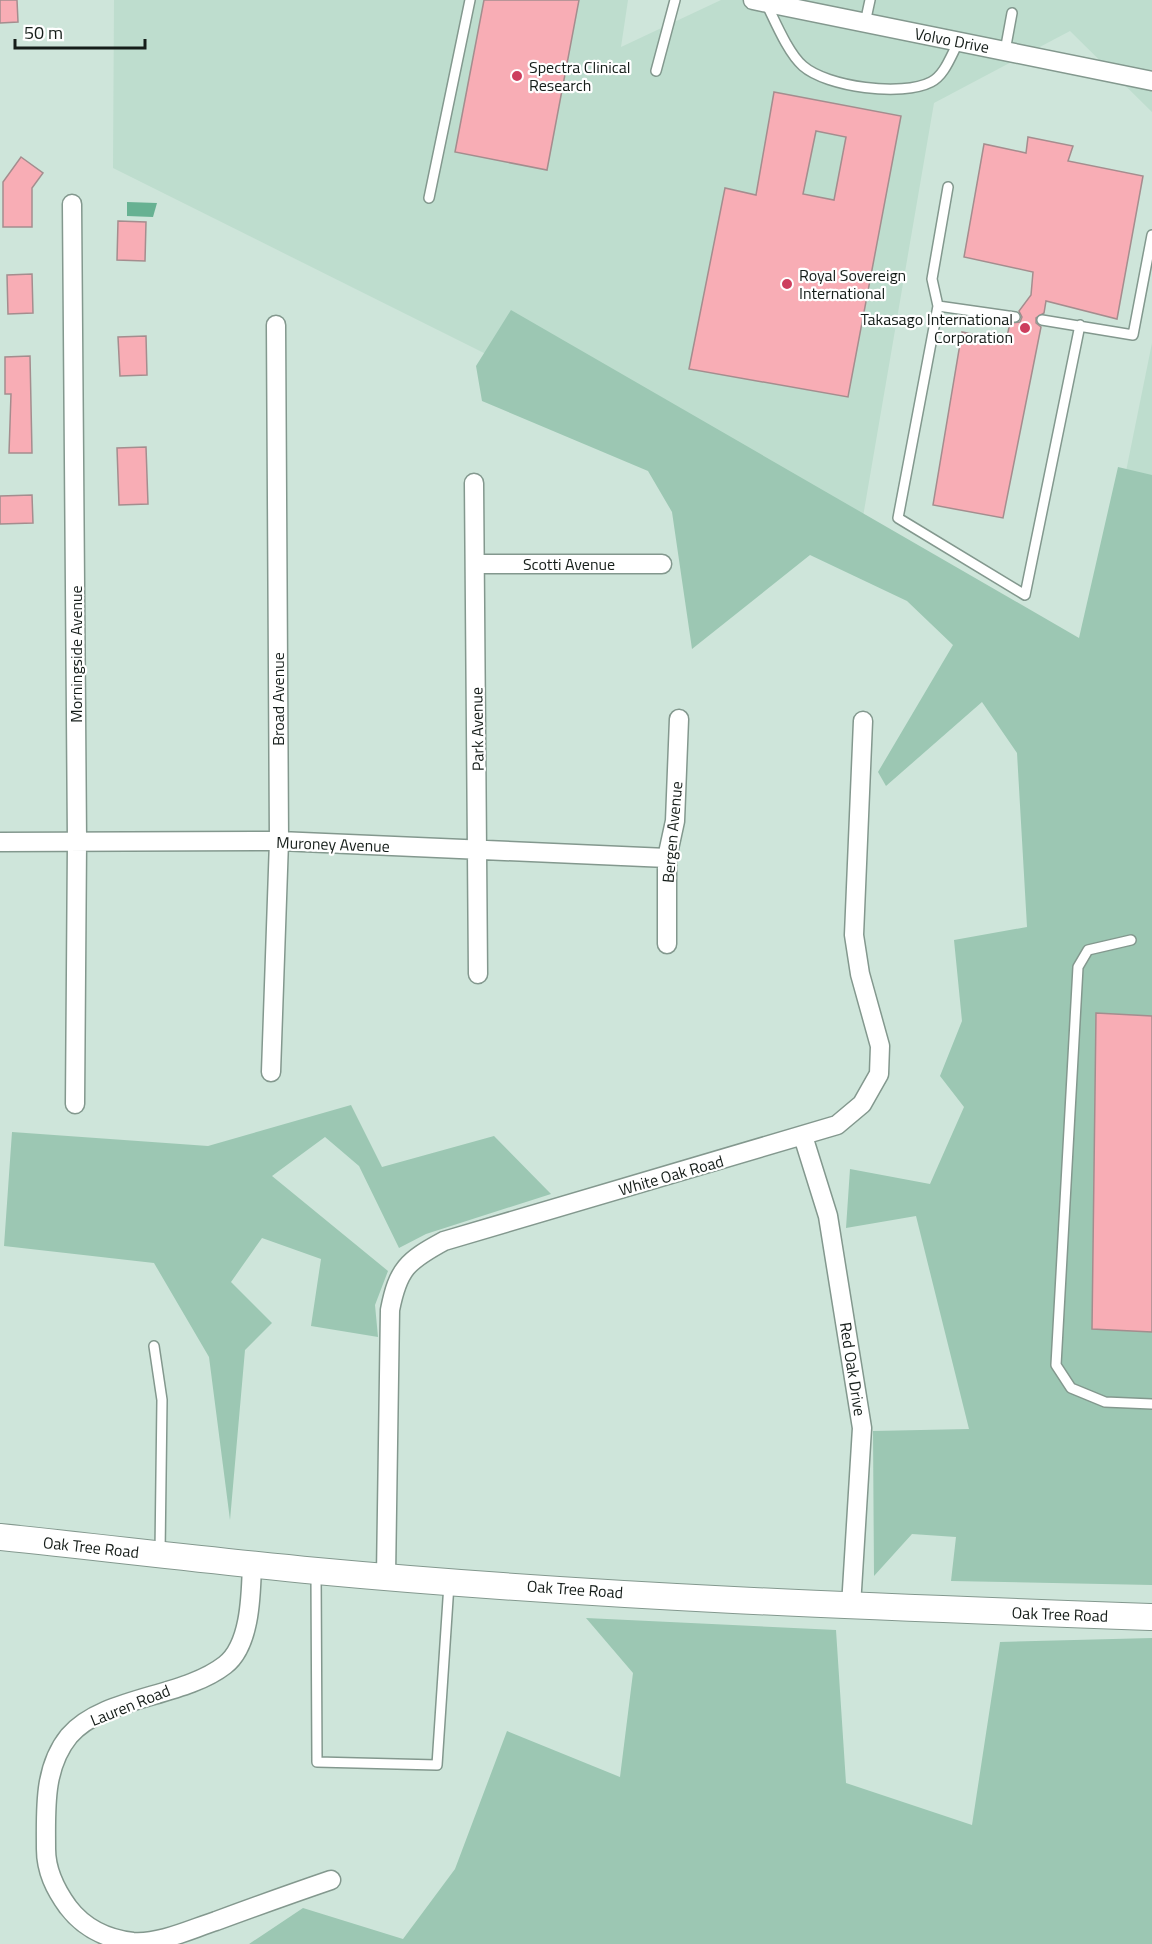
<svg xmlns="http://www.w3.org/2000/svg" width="1152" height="1944" font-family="'Titillium Web',sans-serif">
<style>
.built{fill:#beddce}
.green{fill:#9cc7b3}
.water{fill:#67b192}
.building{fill:#f8adb5;stroke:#a48d8e;stroke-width:1.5;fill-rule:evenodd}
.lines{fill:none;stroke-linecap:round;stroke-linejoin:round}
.lane-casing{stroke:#83988e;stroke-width:12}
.street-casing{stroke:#83988e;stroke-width:21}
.secondary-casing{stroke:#83988e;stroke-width:28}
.lane{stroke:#fff;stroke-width:9}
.street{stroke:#fff;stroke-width:18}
.secondary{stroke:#fff;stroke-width:26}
.poi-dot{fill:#cd3d5d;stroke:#fff;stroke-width:2}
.labels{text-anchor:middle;stroke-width:4.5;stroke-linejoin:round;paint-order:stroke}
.street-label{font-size:16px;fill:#151d19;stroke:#fff}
.poi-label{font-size:16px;fill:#151d19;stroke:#fff;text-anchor:start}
</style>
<rect width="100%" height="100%" fill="#cee5da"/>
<path class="built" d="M114 0H628L621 47 721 0H1152V112L1070 31 934 103 859 540 113 168Z
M1152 343V685L1089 654Z"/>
<path class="green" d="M511 310 1079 638 1118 467 1152 475V1585L951 1581 956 1537 912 1534 874 1576 873 1431 969 1429 916 1216 846 1228 850 1169 930 1184 964 1107 940 1076 962 1021 954 940 1027 927 1017 753 982 702 886 786 878 772 953 645 907 601 810 555 692 649 672 512 648 471 482 401 476 366Z
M351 1105 382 1167 494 1136 551 1194 426 1234 399 1248 359 1166 325 1137 272 1176 388 1271 375 1305 378 1337 311 1326 321 1259 262 1238 231 1282 272 1323 245 1350 230 1520 209 1357 154 1263 4 1246 12 1132 208 1146Z
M586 1618 836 1630 846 1783 972 1825 1000 1642 1152 1638V1944H249L303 1908 403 1939 455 1869 507 1731 620 1777 633 1673Z"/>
<path class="water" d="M127 202 157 203 153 217 127 216Z"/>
<path class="building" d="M0 0H17L18 22 0 23Z
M484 0H579L547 170 455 152Z
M774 92 901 116 848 397 689 369 725 188 756 195ZM816 131 846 137 834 200 803 194Z
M1028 137 1073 146 1068 161 1143 176 1117 319 1046 301 1044 313 1036 318V323L1041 327 1003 518 933 505 962 332 1006 341 1010 323 1020 322 1022 317 1019 311 1031 295 1033 272 964 257 984 144 1026 153Z
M21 157 43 173 32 188V227H3V182Z
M118 221 146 222 145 261 117 260Z
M32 274 33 313 8 314 7 275Z
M146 336 147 375 120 376 118 337Z
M30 356 32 453H9L11 394H5V357Z
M146 447 148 504 119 505 117 448Z
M32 495 33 523 0 524V496Z
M1096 1013 1152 1016V1332L1092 1329Z"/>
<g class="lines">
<defs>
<path id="lane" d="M766 3C775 21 788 53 803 66 827 87 902 97 931 82 945 75 951 55 959 41
M865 23 870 0
M1005 51 1012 13
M656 71 675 0
M948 187 932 279 938 306 898 518 1025 595 1080 325
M429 198 470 0
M938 306 1015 317
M1042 320 1133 335 1152 235
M1131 940 1088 950 1078 967 1056 1365 1071 1388 1105 1402 1152 1404
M154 1346 162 1400 160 1553
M316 1573 317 1762 437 1765 449 1584"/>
<path id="street" d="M753 0 1152 81
M72 204 77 842 75 1104
M474 483 478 974
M476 564H662
M0 842 279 841 667 858
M667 944V858L675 821 679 719
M271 1072 279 841 276 325
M803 1136 828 1216 862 1428 851 1606
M252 1563C251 1593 251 1645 225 1665 183 1698 103 1696 69 1736 43 1768 46 1810 46 1849 46 1871 55 1889 68 1907 84 1928 107 1939 133 1942 160 1944 191 1929 216 1921 254 1907 293 1893 331 1880
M386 1576 390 1310C398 1269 407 1261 444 1241L837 1125 862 1104 879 1074 880 1046 860 974 854 935 863 721"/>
<path id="secondary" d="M0 1537C106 1548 212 1561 317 1571 595 1597 874 1607 1152 1617"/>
</defs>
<use href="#lane" class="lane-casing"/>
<use href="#street" class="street-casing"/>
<use href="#secondary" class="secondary-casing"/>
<use href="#lane" class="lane"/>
<use href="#street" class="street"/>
<use href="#secondary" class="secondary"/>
</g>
<g class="poi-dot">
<circle cx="517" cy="76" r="6"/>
<circle cx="787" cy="284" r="6"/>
<circle cx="1025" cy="328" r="6"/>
</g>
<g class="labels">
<g class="street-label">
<text transform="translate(952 40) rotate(11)" y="6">Volvo Drive</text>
<text x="569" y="570">Scotti Avenue</text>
<text transform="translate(76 654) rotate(-90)" y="6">Morningside Avenue</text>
<text transform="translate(278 699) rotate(-90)" y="6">Broad Avenue</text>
<text transform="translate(477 729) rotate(-91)" y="6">Park Avenue</text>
<text transform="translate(672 832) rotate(-85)" y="6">Bergen Avenue</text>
<text transform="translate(333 844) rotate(2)" y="6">Muroney Avenue</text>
<text transform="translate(671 1175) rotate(-16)" y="6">White Oak Road</text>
<text transform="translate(853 1369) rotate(81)" y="6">Red Oak Drive</text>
<text transform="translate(91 1547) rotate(6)" y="6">Oak Tree Road</text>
<text transform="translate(575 1589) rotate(4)" y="6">Oak Tree Road</text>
<text transform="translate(1060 1614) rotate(2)" y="6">Oak Tree Road</text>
<text transform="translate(130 1705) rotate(-22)" y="6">Lauren Road</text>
</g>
<g class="poi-label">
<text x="529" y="73">Spectra Clinical<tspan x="529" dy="18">Research</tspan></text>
<text x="799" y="281">Royal Sovereign<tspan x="799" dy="18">International</tspan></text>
<text x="1013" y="325" text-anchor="end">Takasago International<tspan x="1013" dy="18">Corporation</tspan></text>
</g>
</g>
<path d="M15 39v9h130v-9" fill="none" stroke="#151d19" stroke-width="3"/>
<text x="24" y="39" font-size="18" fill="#151d19" stroke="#ffffff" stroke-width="4.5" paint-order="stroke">50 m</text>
</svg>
